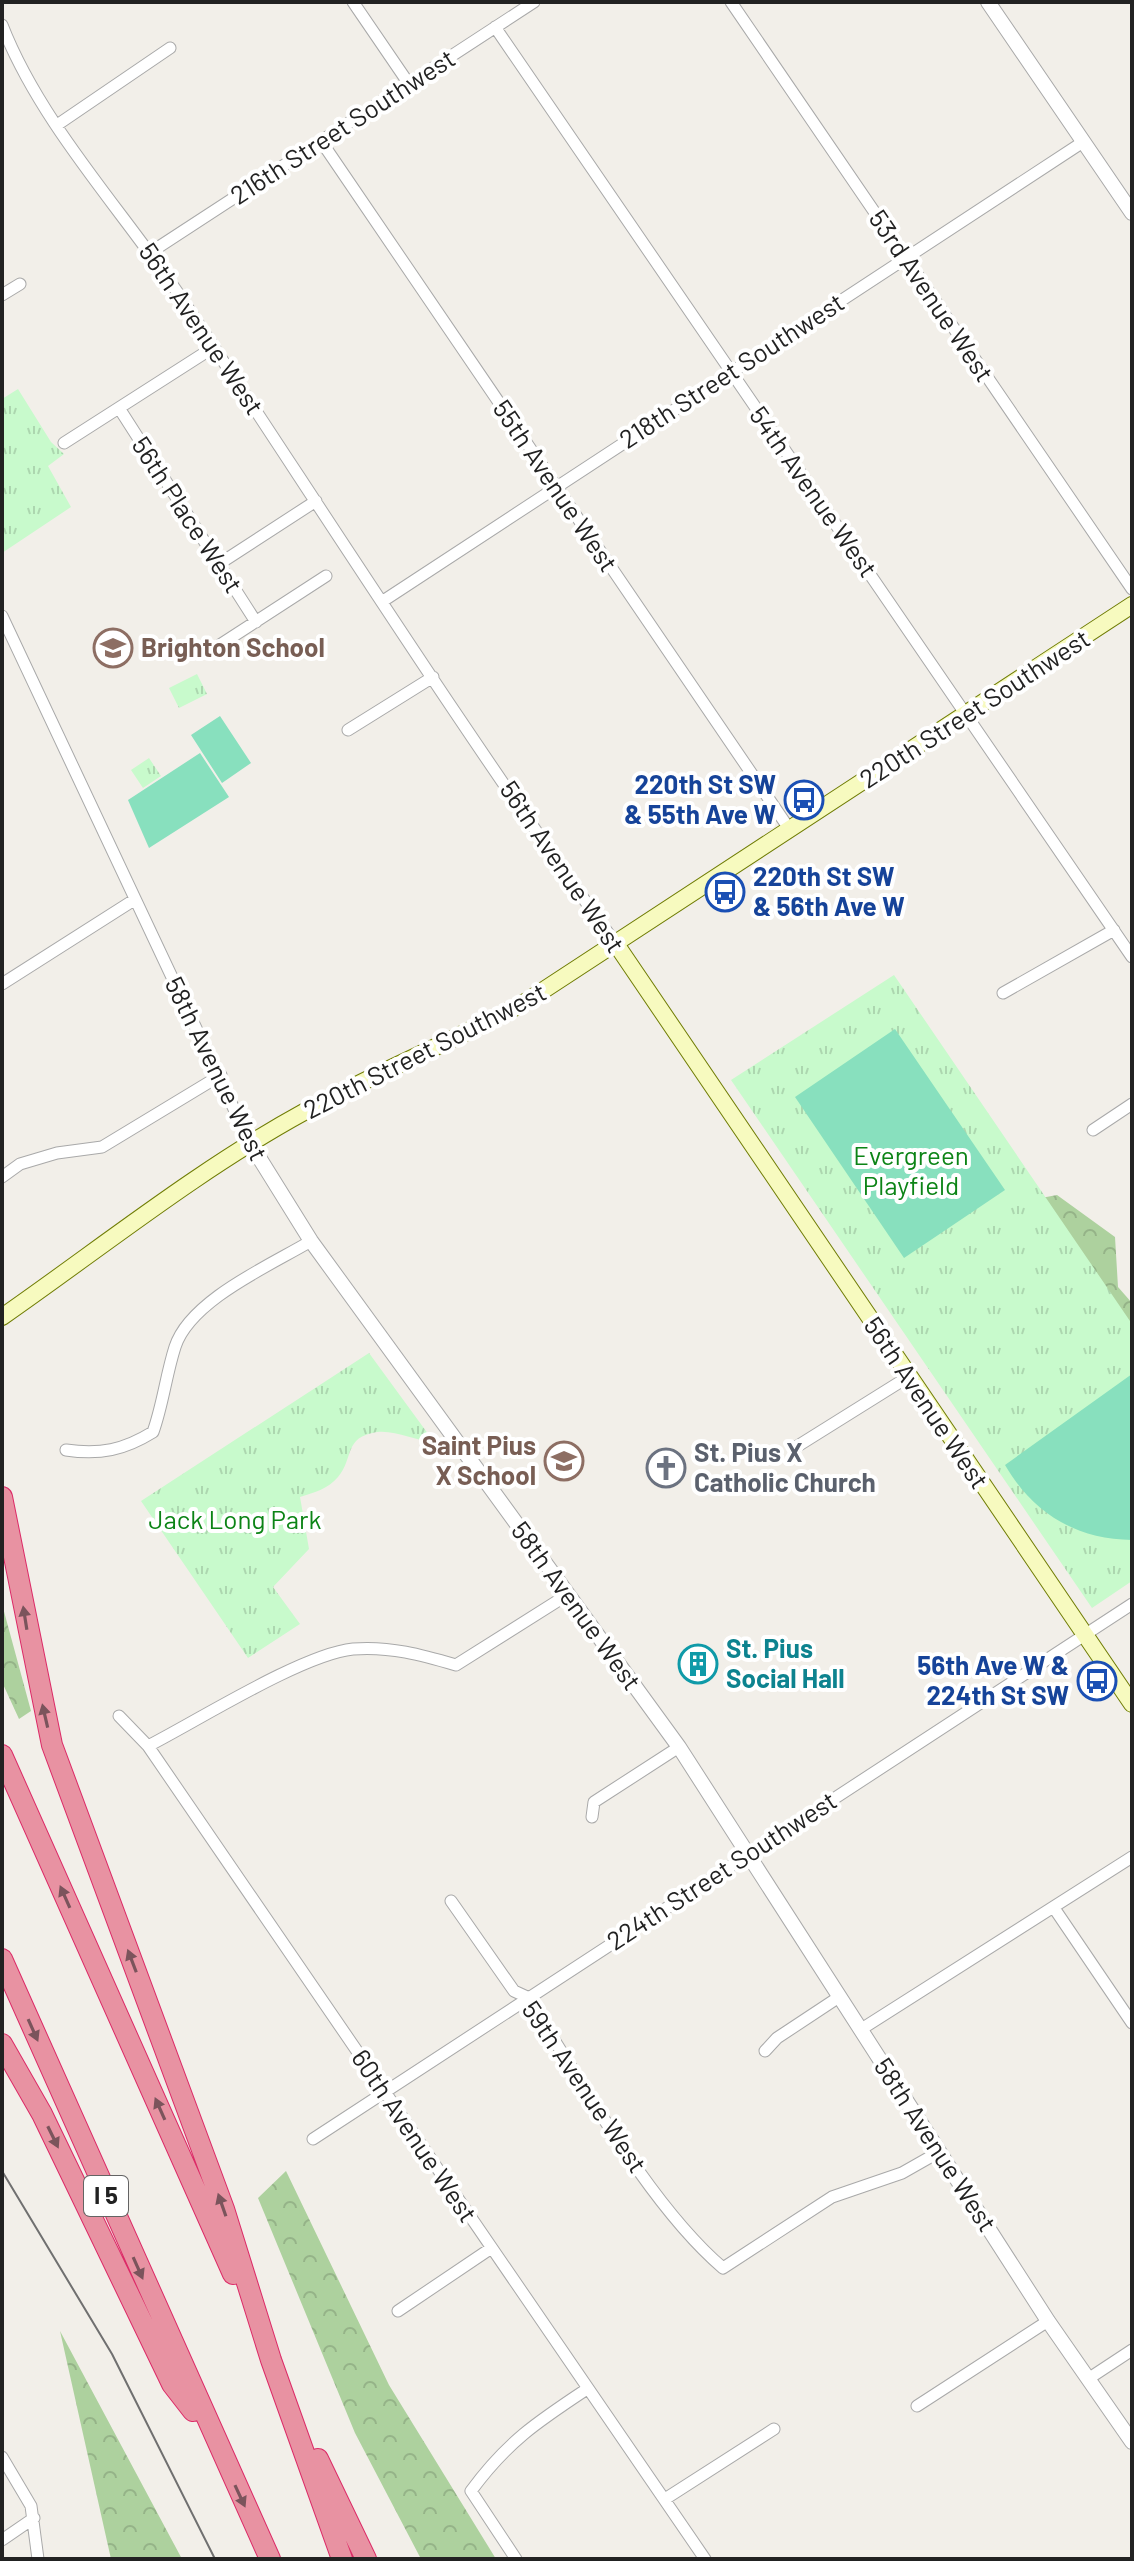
<svg xmlns="http://www.w3.org/2000/svg" width="1134" height="2561" font-family="Barlow,sans-serif">
<style>
.forest{fill:url(#forest-crowns)}
.park{fill:url(#park-tufts)}
.pitch{fill:#88e0be}
.lines{fill:none;stroke-linecap:round;stroke-linejoin:round}
.minor-casing{stroke:#a9a9a9;stroke-width:13}
.tertiary-casing{stroke:#a9a9a9;stroke-width:16}
.secondary-casing{stroke:#707d05;stroke-width:18}
.motorway-casing{stroke:#dc2a67;stroke-width:22}
.minor{stroke:#fff;stroke-width:11}
.tertiary{stroke:#fff;stroke-width:14}
.secondary{stroke:#f7fabf;stroke-width:16}
.motorway{stroke:#e892a2;stroke-width:20}
.tram{stroke:#707070;stroke-width:2}
.oneway{fill:#7b545c}
.labels{text-anchor:middle;stroke-width:8;stroke-linejoin:round;paint-order:stroke}
.shield{fill:#fff;stroke:#646464;stroke-width:2}
.shield-label{font-size:24px;font-weight:bold;fill:#222}
.street-label{font-size:26px;fill:#222;stroke:#fff}
.education-label{font-size:26px;font-weight:bold;fill:#785e54;stroke:#fff;text-anchor:start}
.transit-label{font-size:26px;font-weight:bold;fill:#164399;stroke:#fff;text-anchor:end}
.park-label{font-size:26px;fill:#0c8416;stroke:#fff}
.worship-label{font-size:26px;font-weight:bold;fill:#5b616d;stroke:#fff;text-anchor:start}
.culture-label{font-size:26px;font-weight:bold;fill:#0d838f;stroke:#fff;text-anchor:start}
</style>
<defs>
<pattern id="forest-crowns" width="20" height="18" patternUnits="userSpaceOnUse" patternTransform="scale(2)"><rect width="20" height="18" fill="#add19e"/><path d="M2 6a3 3 0 1 1 6 0M12 15a3 3 0 1 1 6 0" fill="none" stroke="#95b388"/></pattern>
<pattern id="park-tufts" width="24" height="20" patternUnits="userSpaceOnUse" patternTransform="scale(2)"><rect width="24" height="20" fill="#c8facc"/><path d="M3 7l-1-3M5 7V3M7 7l1-3M15 17l-1-3M17 17v-4M19 17l1-3" fill="none" stroke="#acd6af"/></pattern>
</defs>
<rect width="100%" height="100%" fill="#f2efe9"/>
<path class="forest" d="M1057 1195 1115 1237 1118 1287 1132 1303V1334L1025 1201Z
M2 1604 31 1711 19 1719 2 1682Z
M286 2171 389 2385 496 2559H421L355 2433 258 2198Z
M60 2331 182 2559H111Z"/>
<path class="park" d="M18 389 51 442 64 454 48 466 71 507 2 553V399Z
M197 674 207 694 179 708 169 688Z
M149 758 161 776 143 788 131 770Z
M894 975 1132 1324V1581L1092 1608 731 1080Z
M369 1353 434 1442C415 1441 396 1430 377 1432 343 1437 354 1459 338 1477 328 1489 315 1492 300 1497L309 1549 273 1587 300 1624 248 1658 141 1501Z"/>
<path class="pitch" d="M220 716 251 763 222 783 191 735Z
M200 753 229 797 149 848 128 800Z
M895 1029 1005 1190 904 1258 795 1097Z
M1132 1374V1540C1075 1539 1033 1513 1005 1465Z"/>
<g class="lines">
<defs>
<path id="minor" d="M353 2 409 84
M731 2 1132 589
M2 25C41 125 125 213 184 302 327 517 465 735 616 944
M495 27 1132 957
M57 125 170 48
M321 141 790 830
M151 252 534 2
M2 295 20 284
M119 408 256 622
M64 443 214 347
M219 564 316 501
M383 601 1083 142
M2 616 250 1143
M212 650 326 576
M348 730 433 677
M2 984 134 900
M1003 993 1114 930
M1093 1130 1132 1104
M2 1177 20 1164 57 1153 102 1147 221 1075
M796 1447 908 1377
M66 1450C100 1455 124 1450 153 1432 163 1404 166 1375 175 1347 190 1300 271 1265 311 1241
M119 1716 148 1746 705 2559
M148 1746C197 1721 303 1654 353 1649 390 1646 422 1655 456 1665L567 1595
M592 1817 594 1802 679 1747
M451 1901 514 1991 527 1997C581 2080 649 2205 723 2268L832 2197 902 2173 939 2152
M1054 1908 1132 2023
M860 2030 1132 1857
M765 2051 777 2038 839 1997
M313 2139 1132 1604
M398 2311 490 2249
M1088 2379 1132 2350
M917 2406 1048 2321
M2 2457 31 2506 38 2559
M665 2499 774 2429
M2 2540 34 2518
M516 2559 471 2491C507 2442 537 2422 587 2389"/>
<path id="tertiary" d="M988 2 1132 213
M250 1143 311 1241 679 1747 1048 2321 1132 2442"/>
<path id="secondary" d="M616 944 1132 1704
M2 1317C101 1248 198 1170 304 1112 377 1072 454 1041 527 1001L1132 605"/>
<path id="motorway" d="M2 1497 52 1745 224 2209 271 2360 342 2559
M2 1755 233 2274
M2 1959 270 2559
M2 2044 42 2114 172 2384 193 2411
M318 2459 366 2559"/>
</defs>
<use href="#minor" class="minor-casing"/>
<use href="#tertiary" class="tertiary-casing"/>
<use href="#secondary" class="secondary-casing"/>
<use href="#motorway" class="motorway-casing"/>
<use href="#minor" class="minor"/>
<use href="#tertiary" class="tertiary"/>
<use href="#secondary" class="secondary"/>
<use href="#motorway" class="motorway"/>
<path class="tram" d="M2 2171 112 2354 215 2559"/>
</g>
<defs><path id="oneway-solid" d="M-6-.8H1V-3.2L6.5 0L1 3.2V.8H-6Z" transform="scale(2)"/></defs>
<g class="oneway">
<use href="#oneway-solid" transform="translate(25 1618) rotate(-99)"/>
<use href="#oneway-solid" transform="translate(45 1716) rotate(-103)"/>
<use href="#oneway-solid" transform="translate(65 1897) rotate(-114)"/>
<use href="#oneway-solid" transform="translate(132 1961) rotate(-111)"/>
<use href="#oneway-solid" transform="translate(33 2030) rotate(66)"/>
<use href="#oneway-solid" transform="translate(160 2109) rotate(-114)"/>
<use href="#oneway-solid" transform="translate(53 2137) rotate(64)"/>
<use href="#oneway-solid" transform="translate(222 2205) rotate(-109)"/>
<use href="#oneway-solid" transform="translate(138 2268) rotate(66)"/>
<use href="#oneway-solid" transform="translate(240 2496) rotate(65)"/>
</g>
<defs>
<symbol id="school-ring" viewBox="-11 -11 22 22"><circle r="9.5" fill="#fff" stroke="#8d6e63" stroke-width="1.5"/><path d="M0-5L7-2L0 1L-7-2ZM-4 1L0 2.5L4 1V4Q0 6-4 4Z" fill="#8d6e63"/></symbol>
<symbol id="bus-ring" viewBox="-11 -11 22 22"><circle r="9.5" fill="#fff" stroke="#1a4fb4" stroke-width="1.5"/><path d="M-5-6H5V4H4V6H2V4H-2V6H-4V4H-5ZM-3.5-4V0h7V-4ZM-3.5 1.2v1.5H-2V1.2ZM2 1.2v1.5H3.5V1.2Z" fill="#1a4fb4"/></symbol>
<symbol id="church-ring" viewBox="-11 -11 22 22"><circle r="9.5" fill="#fff" stroke="#6b7280" stroke-width="1.5"/><path d="M-1.2-6h2.4v3.5h3.3v2.4h-3.3V6h-2.4V-.1h-3.3v-2.4h3.3Z" fill="#6b7280"/></symbol>
<symbol id="building-ring" viewBox="-11 -11 22 22"><circle r="9.5" fill="#fff" stroke="#0f9aa8" stroke-width="1.5"/><path d="M-4-6H4V6H1V3H-1V6H-4ZM-2.5-4.3h1.7v1.8h-1.7ZM.8-4.3h1.7v1.8H.8ZM-2.5-1h1.7V.8h-1.7ZM.8-1h1.7V.8H.8Z" fill="#0f9aa8"/></symbol>
</defs>
<g fill-rule="evenodd">
<use href="#school-ring" x="91" y="626" width="44" height="44"/>
<use href="#bus-ring" x="782" y="778" width="44" height="44"/>
<use href="#bus-ring" x="703" y="870" width="44" height="44"/>
<use href="#school-ring" x="542" y="1439" width="44" height="44"/>
<use href="#church-ring" x="644" y="1446" width="44" height="44"/>
<use href="#building-ring" x="676" y="1642" width="44" height="44"/>
<use href="#bus-ring" x="1075" y="1659" width="44" height="44"/>
</g>
<g class="labels">
<rect class="shield" x="84" y="2176" width="44" height="40" rx="6"/>
<g class="shield-label">
<text x="106" y="2204">I 5</text>
</g>
<g class="street-label">
<text transform="translate(343 127) rotate(-33)" y="9">216th Street Southwest</text>
<text transform="translate(931 296) rotate(56)" y="9">53rd Avenue West</text>
<text transform="translate(201 329) rotate(56)" y="9">56th Avenue West</text>
<text transform="translate(732 371) rotate(-33)" y="9">218th Street Southwest</text>
<text transform="translate(555 486) rotate(56)" y="9">55th Avenue West</text>
<text transform="translate(813 492) rotate(55)" y="9">54th Avenue West</text>
<text transform="translate(187 515) rotate(57)" y="9">56th Place West</text>
<text transform="translate(975 709) rotate(-33)" y="9">220th Street Southwest</text>
<text transform="translate(562 867) rotate(56)" y="9">56th Avenue West</text>
<text transform="translate(425 1051) rotate(-27)" y="9">220th Street Southwest</text>
<text transform="translate(216 1069) rotate(64)" y="9">58th Avenue West</text>
<text transform="translate(926 1403) rotate(56)" y="9">56th Avenue West</text>
<text transform="translate(576 1606) rotate(54)" y="9">58th Avenue West</text>
<text transform="translate(722 1871) rotate(-33)" y="9">224th Street Southwest</text>
<text transform="translate(584 2087) rotate(56)" y="9">59th Avenue West</text>
<text transform="translate(414 2136) rotate(56)" y="9">60th Avenue West</text>
<text transform="translate(935 2145) rotate(57)" y="9">58th Avenue West</text>
</g>
<g class="education-label">
<text x="141" y="657">Brighton School</text>
<text x="536" y="1455" text-anchor="end">Saint Pius<tspan x="536" dy="30">X School</tspan></text>
</g>
<g class="transit-label">
<text x="776" y="794">220th St SW<tspan x="776" dy="30">&amp; 55th Ave W</tspan></text>
<text x="753" y="886" text-anchor="start">220th St SW<tspan x="753" dy="30">&amp; 56th Ave W</tspan></text>
<text x="1069" y="1675">56th Ave W &amp;<tspan x="1069" dy="30">224th St SW</tspan></text>
</g>
<g class="park-label">
<text x="911" y="1165">Evergreen<tspan x="911" dy="30">Playfield</tspan></text>
<text x="235" y="1529">Jack Long Park</text>
</g>
<g class="worship-label">
<text x="694" y="1462">St. Pius X<tspan x="694" dy="30">Catholic Church</tspan></text>
</g>
<g class="culture-label">
<text x="726" y="1658">St. Pius<tspan x="726" dy="30">Social Hall</tspan></text>
</g>
</g>
<rect width="1134" height="2561" fill="none" stroke="#222222" stroke-width="8"/>
</svg>
